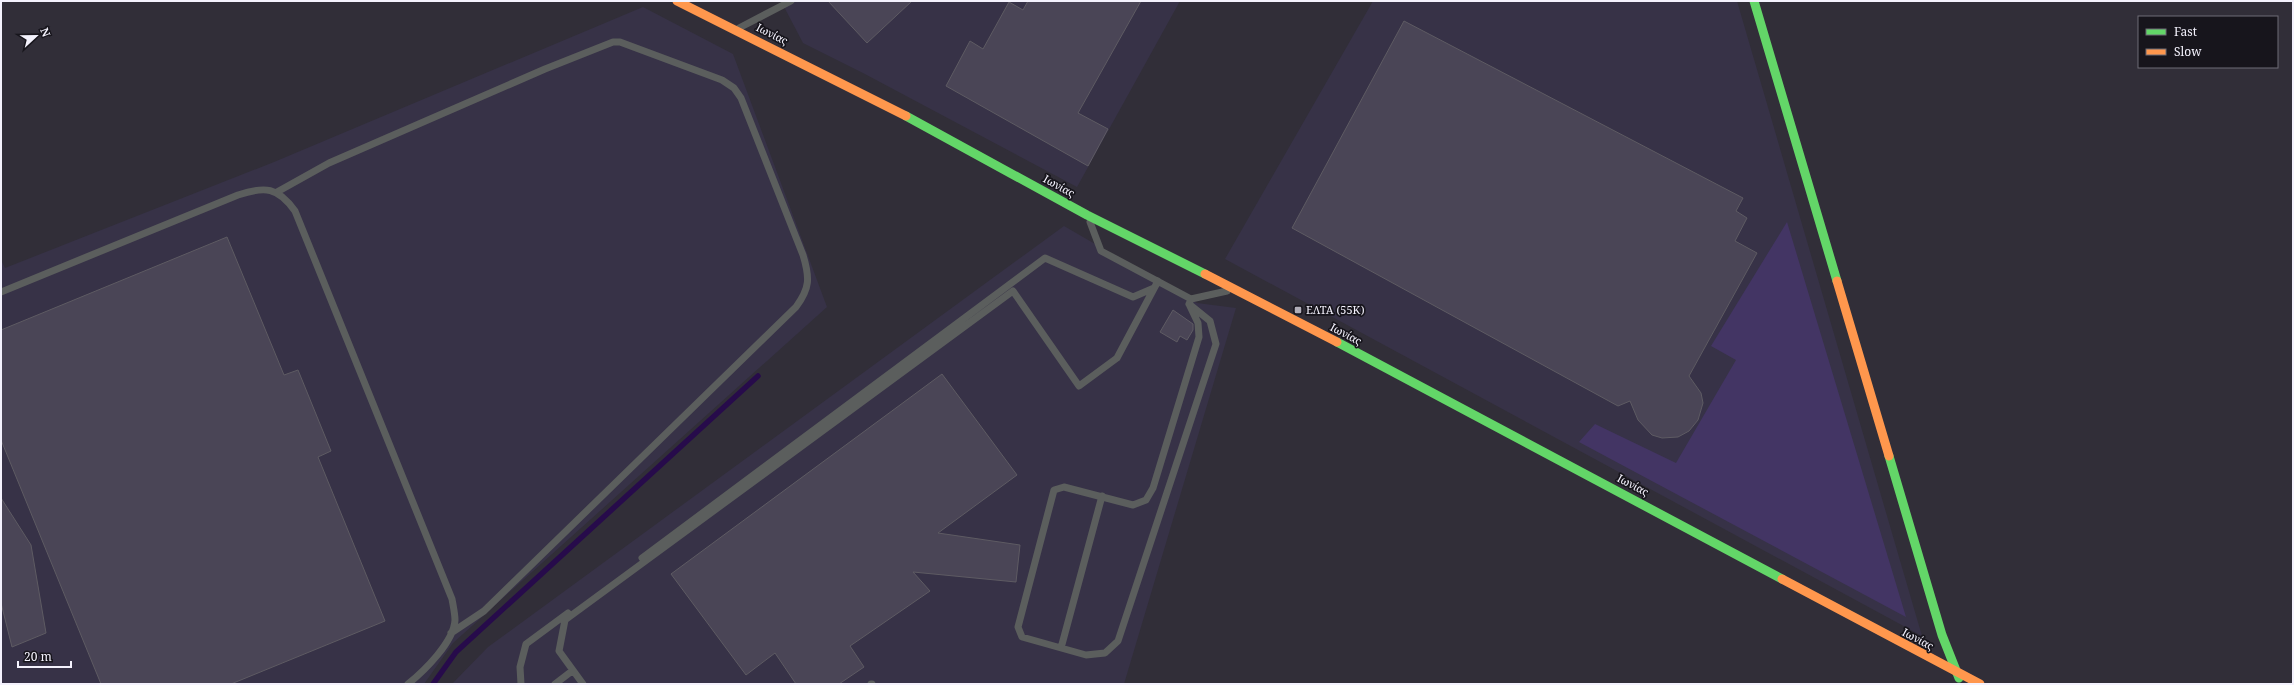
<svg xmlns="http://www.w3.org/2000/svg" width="2294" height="685" font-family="'Noto Serif',serif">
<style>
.built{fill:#373247}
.green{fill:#433564}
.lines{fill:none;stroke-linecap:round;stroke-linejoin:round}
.stream{stroke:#270b4b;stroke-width:5.5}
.building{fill:#4a4556;stroke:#5e5b63}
.lane{stroke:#5b5e5d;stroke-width:7}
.fast{stroke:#63d668;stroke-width:9}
.slow{stroke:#ff974d;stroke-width:9}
.poi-dot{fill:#b0adb8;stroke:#17151c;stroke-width:1.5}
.labels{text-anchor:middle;stroke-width:3.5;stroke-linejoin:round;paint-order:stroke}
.street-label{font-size:11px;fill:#f4f2fd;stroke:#17151c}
.poi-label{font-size:11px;fill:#f4f2fd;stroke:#17151c;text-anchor:start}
</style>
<rect width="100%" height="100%" fill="#312e38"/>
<path class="built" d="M781 1H1180L1077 187 863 73 803 43Z
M1373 1H1737L1922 636 1225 259Z
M643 7 733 54 827 307 453 643 424 684H1V260L5 268 274 162Z
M1064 226 1197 303 1236 308 1124 684H452L488 647Z"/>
<path class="green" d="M1787 222 1906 617 1579 442 1595 424 1676 463 1736 360 1711 346Z"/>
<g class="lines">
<path class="stream" d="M433 684 456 652 758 376"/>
</g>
<path class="building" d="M828 1H912L867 43Z
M1028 1H1141L1078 113 1108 129 1088 166 946 86 970 41 983 49 1009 2 1023 10Z
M1404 21 1743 198 1736 211 1747 218 1735 241 1757 253 1689 376 1701 393 1703 403 1698 420 1689 431 1678 437 1662 438 1652 435 1638 420 1630 401 1618 406 1292 228Z
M227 237 284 375 298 370 331 451 318 457 385 621 231 684H101L1 440V330Z
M1173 310 1193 324V330L1187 340 1180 336 1177 342 1160 332Z
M942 374 1017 475 938 533 1020 545 1016 582 913 572 930 591 850 646 864 667 839 684H796L775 653 746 675 671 574Z
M1 498 31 545 46 633 12 647 1 603Z"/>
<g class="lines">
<path class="lane" d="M739 28 791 1
M277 192 329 163 545 69 613 42H620L722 80 734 88 741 98 803 255C810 278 810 288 796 307L484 611 451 633
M1090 222 1101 251 1191 299 1227 291
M1 292 238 195C265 186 278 187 295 211L452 599C453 605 455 614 455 620 454 642 424 671 408 684
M1189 304 1210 321 1216 344 1118 641 1105 653 1086 655 1022 637 1018 627 1054 490 1064 487 1133 505 1146 500 1153 488 1199 337 1198 323 1189 304 1191 299
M642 558 1045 258 1133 297 1154 288
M1061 648 1102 496
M521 684 520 667 526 644 568 613
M555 684 572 671
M583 684 559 651 565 620 1013 291 1079 386 1117 358 1158 281
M871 684H872"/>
<path class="fast" d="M1754 1 1837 281
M906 116 1087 215 1205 274
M1337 342 1782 579
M1889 456 1942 635 1959 678"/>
<path class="slow" d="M677 1 906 116
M1205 274 1337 342
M1837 281 1889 456
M1782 579 1980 684"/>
</g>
<rect class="poi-dot" x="1294" y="306" width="8" height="8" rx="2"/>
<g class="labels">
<g class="street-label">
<text transform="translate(772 34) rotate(27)" y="4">Ιωνίας</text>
<text transform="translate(1059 186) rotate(29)" y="4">Ιωνίας</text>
<text transform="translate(1346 334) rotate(28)" y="4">Ιωνίας</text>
<text transform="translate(1633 485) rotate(28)" y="4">Ιωνίας</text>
<text transform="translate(1918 639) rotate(28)" y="4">Ιωνίας</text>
</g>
<g class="poi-label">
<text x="1306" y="314">ΕΛΤΑ (55Κ)</text>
</g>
</g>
<rect width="2294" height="685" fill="none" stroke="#f4f2fd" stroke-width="4"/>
<rect x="2138" y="16" width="140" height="52" fill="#17151c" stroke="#6f6d76"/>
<rect x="2146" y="29" width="20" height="6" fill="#63d668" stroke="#6f6d76"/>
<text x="2174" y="36" font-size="12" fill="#f4f2fd">Fast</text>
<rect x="2146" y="49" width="20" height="6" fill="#ff974d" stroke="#6f6d76"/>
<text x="2174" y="56" font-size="12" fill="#f4f2fd">Slow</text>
<g transform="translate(36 36) rotate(68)" stroke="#17151c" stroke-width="3" paint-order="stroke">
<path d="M0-3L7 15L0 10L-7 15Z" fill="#f4f2fd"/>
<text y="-6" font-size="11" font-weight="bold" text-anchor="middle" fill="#f4f2fd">N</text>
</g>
<path d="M18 661v6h53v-6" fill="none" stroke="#f4f2fd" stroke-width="2"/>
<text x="24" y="661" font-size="12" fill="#f4f2fd" stroke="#17151c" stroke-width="3" paint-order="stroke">20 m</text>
</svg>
